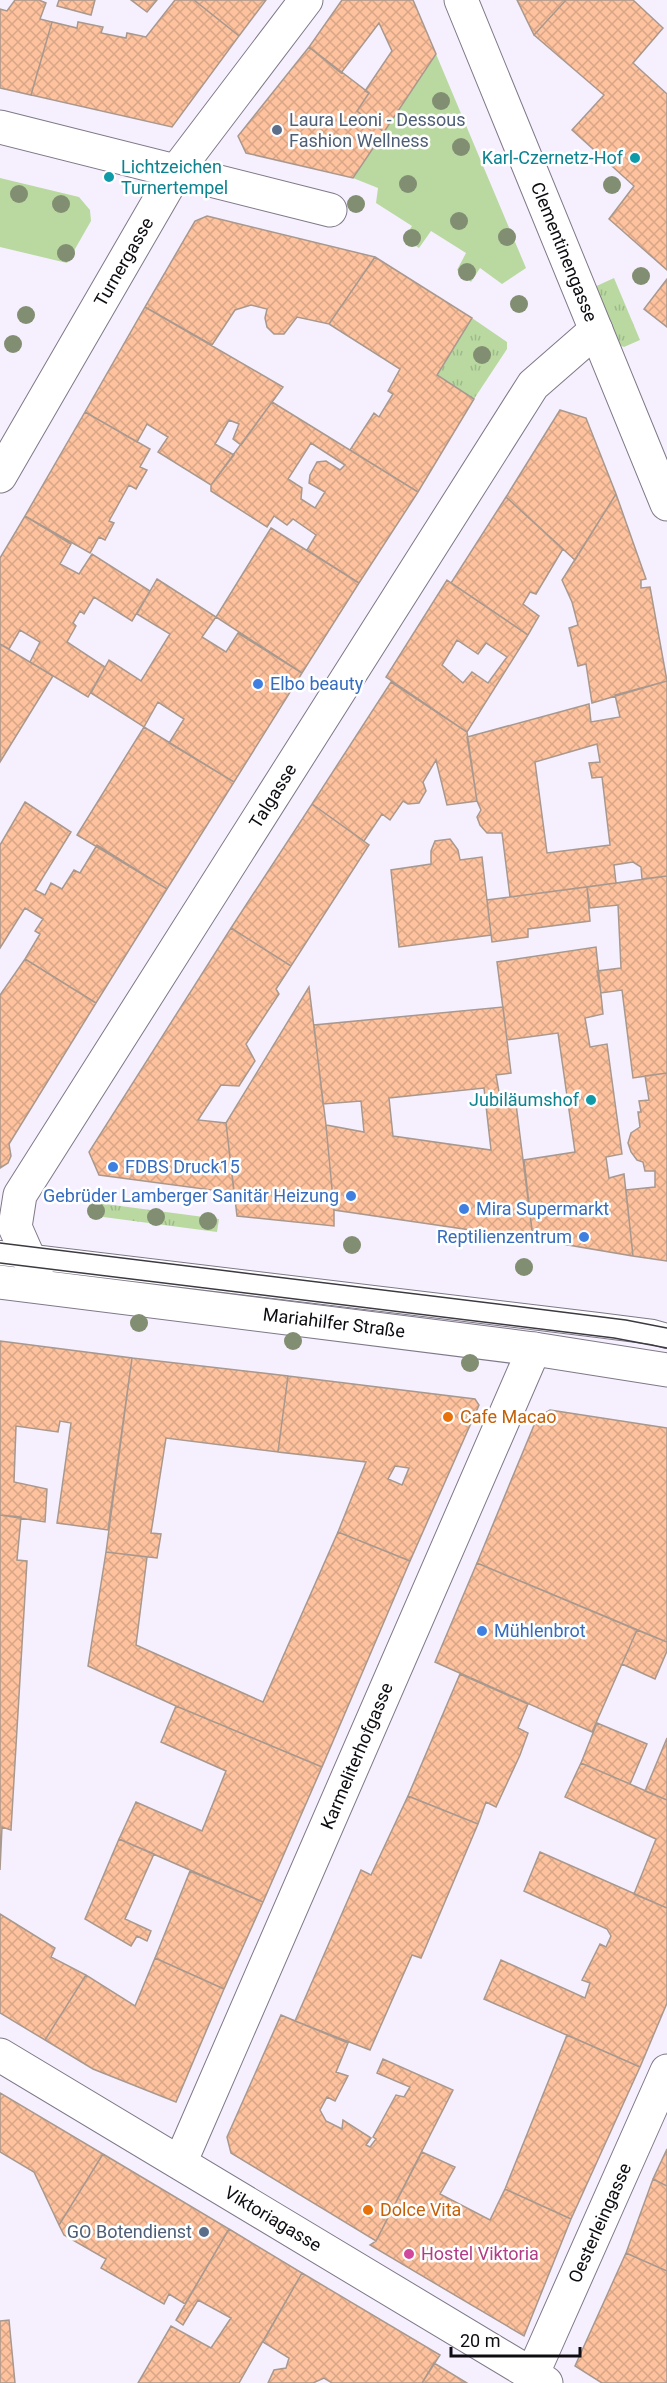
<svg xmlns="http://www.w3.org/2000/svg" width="667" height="2383" font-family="Roboto,sans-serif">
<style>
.grass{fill:url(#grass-tufts)}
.park{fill:#b9d9a1}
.building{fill:url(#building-cross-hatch);stroke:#a8988e;stroke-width:1.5;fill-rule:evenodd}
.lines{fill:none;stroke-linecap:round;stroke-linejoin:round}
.lane-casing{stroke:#7f7887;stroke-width:26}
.street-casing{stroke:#7f7887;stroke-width:35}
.secondary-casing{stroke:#7f7887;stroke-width:35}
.lane{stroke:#fff;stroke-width:24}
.street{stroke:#fff;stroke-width:33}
.secondary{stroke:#fff;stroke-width:33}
.tram{stroke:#3c3940;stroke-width:1.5}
.tree{fill:#818e72}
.service-dot{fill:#5c6f8a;stroke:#fff;stroke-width:2}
.culture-dot{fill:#0f9aa8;stroke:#fff;stroke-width:2}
.shop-dot{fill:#3f7fe0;stroke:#fff;stroke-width:2}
.food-dot{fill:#e8710a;stroke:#fff;stroke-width:2}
.hotel-dot{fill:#d1479c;stroke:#fff;stroke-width:2}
.labels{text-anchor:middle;stroke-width:5;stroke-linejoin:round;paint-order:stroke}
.service-label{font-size:18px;fill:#4e5e75;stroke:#fff;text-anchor:start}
.culture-label{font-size:18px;fill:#0d838f;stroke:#fff;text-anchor:end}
.street-label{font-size:18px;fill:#0e0c11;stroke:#fff}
.shop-label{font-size:18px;fill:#366cbe;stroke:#fff;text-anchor:start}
.food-label{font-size:18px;fill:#c56008;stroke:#fff;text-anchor:start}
.hotel-label{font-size:18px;fill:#b23c85;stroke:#fff;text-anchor:start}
</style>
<defs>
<pattern id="grass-tufts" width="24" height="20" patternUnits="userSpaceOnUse" patternTransform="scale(1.5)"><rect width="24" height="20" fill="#b9d9a1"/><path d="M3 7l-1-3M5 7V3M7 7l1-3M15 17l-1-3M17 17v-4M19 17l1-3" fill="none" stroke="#9eb98a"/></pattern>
<pattern id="building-cross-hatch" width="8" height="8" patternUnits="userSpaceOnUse" patternTransform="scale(1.5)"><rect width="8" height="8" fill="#fec29e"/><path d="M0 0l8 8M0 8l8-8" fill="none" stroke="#d8a687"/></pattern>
</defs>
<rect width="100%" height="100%" fill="#f6f0fe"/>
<path class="grass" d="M614 278 640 340 624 347 612 342 590 289Z
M472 318 507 342V349L474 399 437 375Z
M90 1202 219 1219 217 1232 88 1215Z"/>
<path class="park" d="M436 54 526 268 502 284 480 268 471 282 457 270 466 253 431 231 419 248 404 238 412 226 376 203 378 188 353 178Z
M0 178 79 197 90 210 91 221 67 263 0 247Z"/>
<path class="building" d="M15 0H39L46 3 40 19 52 22 31 95 0 88V9L7 11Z
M59 0H95L91 15 57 6Z
M131 0H157L147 12Z
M175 0H194L239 36 172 127 31 95 52 22 77 28 78 22 103 27 101 33 126 38 127 33 146 37Z
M194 0H266L239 36Z
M342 0H413L436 54 384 132 357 111 369 93 365 91 392 51 379 23 341 73 309 47Z
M517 0H566L534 35Z
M566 0H633L663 28 633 63 667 94V270L609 219 634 186 572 130 604 95 534 35Z
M309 47 369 93 357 111 384 132 353 178 246 153 238 136Z
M207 216 375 257 329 324 297 317 284 334H274L267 327 265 318 267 309 251 305 235 310 212 345 145 307 195 221Z
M375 257 472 318 437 375 474 399 418 492 350 450 374 413 379 417 393 394 388 391 400 369 329 324Z
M667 279V327L644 309Z
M145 307 283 387 241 445 233 439 239 424 229 420 215 444 234 455 211 485 158 452 168 437 147 424 137 442 85 412Z
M272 402 418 492 359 583 307 550 316 535 293 519 287 525 274 516 267 527 211 491V485ZM311 443 345 465 340 470 326 461 317 462 310 475 309 483 325 492 315 508 301 499 302 488 288 479Z
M560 410 586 418 616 494 575 560 506 497Z
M85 412 150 449 140 467 147 470 136 489 129 485 109 521 114 523 105 540 99 537 90 553 25 516Z
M616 494 646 579 641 580V588L650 587 667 681 592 703 586 664 578 666 569 628 578 625 572 602 562 580Z
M506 497 563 549 536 594 530 592 523 604 539 616 528 635 451 583Z
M25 516 71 544 60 564 79 574 92 554 150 591 132 621 94 597 84 614 80 611 73 623 76 626 67 642 105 667 88 697 30 662 40 642 20 630 9 649 0 644V558Z
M271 528 359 583 302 673 216 617Z
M157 579 216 617 202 637 226 652 238 633 302 673 234 782 169 743 184 719 158 702 144 727 91 693 109 660 141 681 170 634 137 614Z
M447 580 528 635 467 732 386 677ZM457 640 478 654 486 643 507 657 488 683 472 672 463 683 442 665Z
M0 644 53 676 0 762Z
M667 681V876L642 879 641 867 633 862 614 865 616 883 510 897 502 833H487L480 825 477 817 481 810 477 801 467 737 589 704 591 722 620 717 615 695ZM597 744 600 762 589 763 592 778 602 777 610 845 547 853 535 762Z
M391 682 467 732 477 801 447 805 436 760 423 782 426 791 419 803 408 804 403 801 390 820 382 814 364 841 312 804Z
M144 727 234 782 167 889 77 835Z
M25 802 71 832 35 890 45 895 51 883 62 889 74 870 80 873 97 845 167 889 96 1003 25 959 40 934 35 931 43 919 25 908 0 948V845Z
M312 804 369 845 291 966 231 928Z
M450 839 458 850 460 860 482 857 491 935 399 947 391 870 431 864V851L435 841Z
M667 876V1073L633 1078 622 990 601 993 597 971 621 968 618 905 590 908 587 887Z
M587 887 590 921 528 929V937L492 942 487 900Z
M231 928 291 966 276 989 279 994 246 1044 255 1061 239 1086 221 1085 198 1120 226 1123 234 1193 99 1175 89 1152Z
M596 947 603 1014 585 1018 590 1047 607 1044 622 1154 606 1157 609 1178 624 1174 633 1256 533 1239 524 1160 575 1152 558 1033 507 1040 497 962Z
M25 959 96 1003 9 1144 11 1156 8 1163 0 1168V995Z
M309 987 326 1125 334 1210V1226L237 1216 226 1123Z
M503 1007 511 1073 496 1075 500 1098 515 1096 533 1239 334 1210 326 1125 364 1132 361 1101 323 1104 314 1025ZM484 1088 491 1150 393 1136 389 1098Z
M667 1073V1261L633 1256 626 1190 655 1187V1171H645L643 1162 637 1160 631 1152 628 1143 631 1133 640 1127 638 1112H641L639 1101 649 1100 645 1076Z
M0 1341 132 1358 108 1530 57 1523 71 1423 60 1421 58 1432 16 1426 14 1482 47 1489 45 1522 0 1515Z
M132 1358 288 1376 278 1452 166 1438 151 1533 161 1534 157 1558 106 1552Z
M288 1376 475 1399 479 1405 410 1561 338 1532 366 1462 278 1452ZM395 1466 409 1468 402 1485 388 1479Z
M550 1410 667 1428V1642L477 1563 537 1418Z
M0 1515 21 1517 17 1560 27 1561 11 1830 2 1827 0 1870Z
M338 1532 410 1561 322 1767 176 1706 88 1666 106 1552 147 1557 136 1645 263 1702Z
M477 1563 637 1630 592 1732 435 1662Z
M637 1630 667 1642V1651L655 1679 622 1664Z
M460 1674 528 1704 518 1728 528 1733 520 1755 496 1807 486 1802 478 1824 408 1796Z
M176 1706 322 1767 263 1902 119 1839 136 1802 202 1831 226 1771 161 1742Z
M597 1723 647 1744 630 1784 581 1763Z
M667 1738V1800L645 1791Z
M581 1763 667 1800V1908L634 1894 656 1839 565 1797Z
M408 1796 478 1824 421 1958 412 1955 370 2050 295 2021 361 1870 371 1875Z
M119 1839 154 1854 125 1919 151 1931 147 1941 137 1936 131 1946 85 1919Z
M540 1852 667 1908V2003L640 2067 484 1999 501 1960 585 1998 590 1983 582 1980 600 1944 606 1947 611 1936 607 1929 524 1891Z
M190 1871 263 1902 224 1989 155 1958Z
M0 1914 55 1948 51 1957 86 1975 45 2040 0 2013Z
M155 1958 224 1989 176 2102 93 2069 45 2040 86 1975 135 2006Z
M281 2015 348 2043 336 2072 348 2076 335 2101 327 2097 320 2110 326 2121 342 2129 343 2120 371 2138 366 2145 370 2147 376 2139 373 2137 396 2095 404 2097 410 2087 377 2073 383 2059 453 2090 376 2241 231 2153 227 2137Z
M567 2035 640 2067 571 2219 505 2189Z
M0 2093 103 2154 59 2225 34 2172 0 2152Z
M667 2149V2186L653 2179Z
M422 2152 455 2167 440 2194 490 2220 505 2189 571 2219 524 2336 370 2245 376 2241Z
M103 2154 229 2229 185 2304 169 2294 164 2304 101 2268 106 2259 64 2235 59 2225Z
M653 2179 667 2186V2271L626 2253Z
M229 2229 302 2273 239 2383H138L171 2326 211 2348 231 2318 198 2300 183 2325 176 2320Z
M626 2253 667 2271V2383H602L575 2366Z
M302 2273 440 2355 422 2383H332L324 2378 313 2383H268L274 2370 286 2368 289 2358 263 2342Z
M9 2320 15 2383H0V2321Z
M434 2363 467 2383H422Z"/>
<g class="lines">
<defs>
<path id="lane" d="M0 1253 598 1325 653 1332 667 1336"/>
<path id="street" d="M0 127 330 210
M0 476 177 170 306 0
M41 1286 15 1227 20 1195 533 385 596 330
M0 2055 546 2383
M180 2163 534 1349
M532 2375 667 2071"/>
<path id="secondary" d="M461 0 667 504
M0 1282 534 1349 667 1370"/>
</defs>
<use href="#lane" class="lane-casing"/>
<use href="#street" class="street-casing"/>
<use href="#secondary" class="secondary-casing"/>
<use href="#lane" class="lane"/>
<use href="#street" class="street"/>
<use href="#secondary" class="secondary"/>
<path class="tram" d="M0 1243 538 1309 626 1320 667 1328
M0 1263 614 1338 667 1348"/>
</g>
<g class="tree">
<circle cx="441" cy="101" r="9"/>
<circle cx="461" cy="147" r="9"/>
<circle cx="408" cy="184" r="9"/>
<circle cx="612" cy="185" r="9"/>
<circle cx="19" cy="194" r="9"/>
<circle cx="61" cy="204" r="9"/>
<circle cx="356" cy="204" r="9"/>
<circle cx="459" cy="221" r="9"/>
<circle cx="507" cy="237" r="9"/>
<circle cx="412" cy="238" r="9"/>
<circle cx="66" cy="253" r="9"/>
<circle cx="467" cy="272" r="9"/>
<circle cx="641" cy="276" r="9"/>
<circle cx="519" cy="304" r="9"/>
<circle cx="26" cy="315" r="9"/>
<circle cx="13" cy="344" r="9"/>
<circle cx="482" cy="355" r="9"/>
<circle cx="96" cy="1211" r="9"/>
<circle cx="156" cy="1217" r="9"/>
<circle cx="208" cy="1221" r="9"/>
<circle cx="352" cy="1245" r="9"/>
<circle cx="524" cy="1267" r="9"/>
<circle cx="139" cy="1323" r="9"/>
<circle cx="293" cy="1341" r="9"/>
<circle cx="470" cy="1363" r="9"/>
</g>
<g class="service-dot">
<circle cx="277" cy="130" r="6"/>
<circle cx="204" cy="2232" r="6"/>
</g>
<g class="culture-dot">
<circle cx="635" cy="158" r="6"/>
<circle cx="109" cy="177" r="6"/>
<circle cx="591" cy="1100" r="6"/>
</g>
<g class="shop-dot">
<circle cx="258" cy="684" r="6"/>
<circle cx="113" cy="1167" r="6"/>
<circle cx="351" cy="1196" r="6"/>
<circle cx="464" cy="1209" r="6"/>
<circle cx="584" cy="1237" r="6"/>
<circle cx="482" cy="1631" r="6"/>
</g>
<g class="food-dot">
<circle cx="448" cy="1417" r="6"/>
<circle cx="368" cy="2210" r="6"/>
</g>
<circle class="hotel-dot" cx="409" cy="2254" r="6"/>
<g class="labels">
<g class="service-label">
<text x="289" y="126">Laura Leoni - Dessous<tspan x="289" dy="21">Fashion Wellness</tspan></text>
<text x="192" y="2238" text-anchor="end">GO Botendienst</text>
</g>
<g class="culture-label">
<text x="623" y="164">Karl-Czernetz-Hof</text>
<text x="121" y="173" text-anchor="start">Lichtzeichen<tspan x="121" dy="21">Turnertempel</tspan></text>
<text x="579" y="1106">Jubiläumshof</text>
</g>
<g class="street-label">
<text transform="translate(564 252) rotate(68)" y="6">Clementinengasse</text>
<text transform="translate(124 262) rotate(-60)" y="6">Turnergasse</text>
<text transform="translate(273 796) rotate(-58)" y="6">Talgasse</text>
<text transform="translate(334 1323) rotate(7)" y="6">Mariahilfer Straße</text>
<text transform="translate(357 1756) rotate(-67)" y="6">Karmeliterhofgasse</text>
<text transform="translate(273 2219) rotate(31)" y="6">Viktoriagasse</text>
<text transform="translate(600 2223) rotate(-66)" y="6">Oesterleingasse</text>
</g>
<g class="shop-label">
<text x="270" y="690">Elbo beauty</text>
<text x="125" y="1173">FDBS Druck15</text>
<text x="339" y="1202" text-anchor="end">Gebrüder Lamberger Sanitär Heizung</text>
<text x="476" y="1215">Mira Supermarkt</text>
<text x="572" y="1243" text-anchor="end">Reptilienzentrum</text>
<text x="494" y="1637">Mühlenbrot</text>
</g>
<g class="food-label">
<text x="460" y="1423">Cafe Macao</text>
<text x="380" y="2216">Dolce Vita</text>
</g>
<g class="hotel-label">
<text x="421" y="2260">Hostel Viktoria</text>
</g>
</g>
<path d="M451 2347v9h129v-9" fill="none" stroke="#0e0c11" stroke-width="3"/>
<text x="460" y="2347" font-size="18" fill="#0e0c11" stroke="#ffffff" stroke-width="4.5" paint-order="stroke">20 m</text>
</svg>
